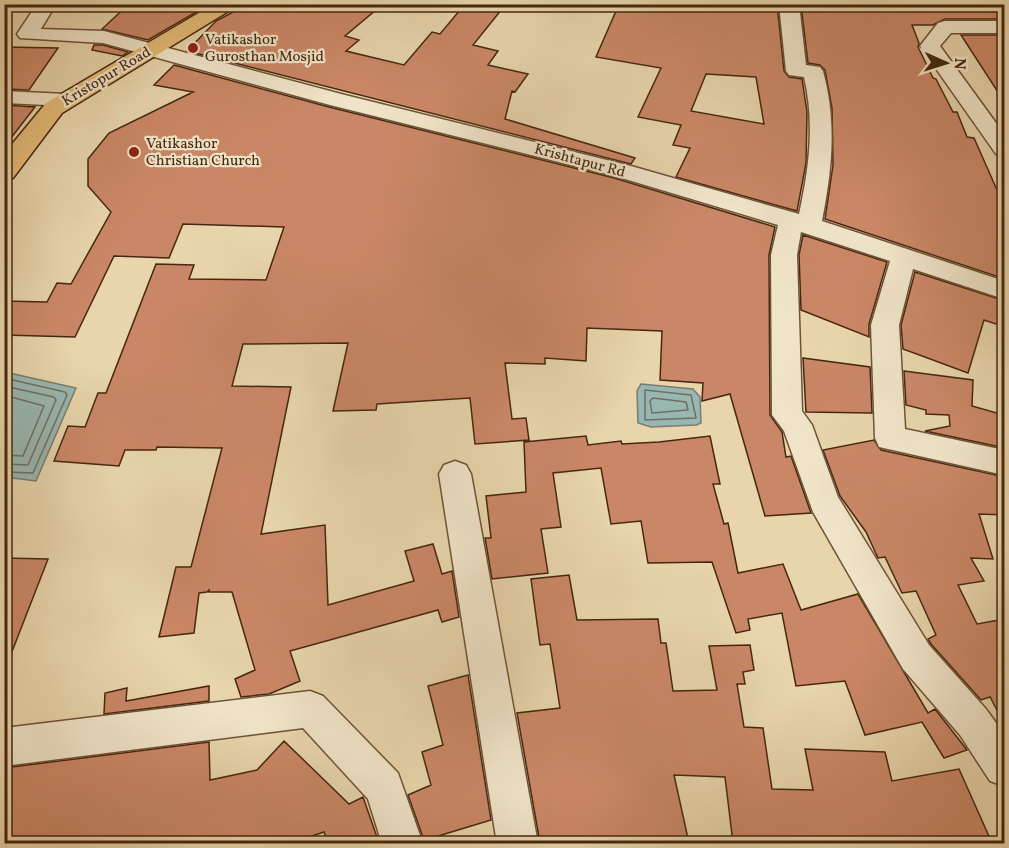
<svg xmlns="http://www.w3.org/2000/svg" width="1009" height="848" font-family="Vollkorn,serif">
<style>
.water{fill:#99b7b2;stroke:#787d71;stroke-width:1.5}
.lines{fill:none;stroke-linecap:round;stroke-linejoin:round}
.shore{stroke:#706f60;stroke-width:1.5}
.building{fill:#ca8767;stroke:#46270f;stroke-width:1.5;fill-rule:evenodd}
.minor-casing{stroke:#6e5236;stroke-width:3}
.major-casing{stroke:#46270f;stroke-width:3}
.minor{fill:#f0e4c8;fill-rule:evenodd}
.major{fill:#e4ba76;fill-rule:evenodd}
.poi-dot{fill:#8f2418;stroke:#f0e4c8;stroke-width:2}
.labels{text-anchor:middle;stroke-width:4.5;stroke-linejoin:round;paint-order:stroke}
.far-poi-label{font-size:15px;fill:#46270f;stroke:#f0e4c8;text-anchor:start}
.far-street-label{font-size:15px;fill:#46270f;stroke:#f0e4c8}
</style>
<rect width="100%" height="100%" fill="#e8d5ab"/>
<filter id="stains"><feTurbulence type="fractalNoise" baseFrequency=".00333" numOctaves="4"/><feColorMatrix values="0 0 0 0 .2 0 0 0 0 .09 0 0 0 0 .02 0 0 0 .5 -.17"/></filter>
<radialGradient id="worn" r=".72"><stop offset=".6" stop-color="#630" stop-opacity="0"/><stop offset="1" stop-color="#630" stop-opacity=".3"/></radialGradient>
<path class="water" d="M5 372 76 388 36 481 5 477Z
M641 384 693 389 700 397 701 423 696 425 651 427 638 423 637 391Z"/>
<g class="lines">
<path class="shore" d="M4 378 65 392 67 395 33 473 4 472
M4 386 54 397 56 400 28 465 4 464
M645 390 691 395 696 418 645 420Z
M4 395 44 406 23 456 4 455
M653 398 686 402 688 410 652 413 650 401Z"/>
</g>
<path class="building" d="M129 4H156L198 11 148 40 102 29Z
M248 4H300L313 8 318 4H383L345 36 359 40 346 51 404 65 432 32 440 34 465 4H506L473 45 498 51 488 65 528 74 515 92 512 91 505 119 635 158 631 164 187 51 216 21Z
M619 4H777L784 71 789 77 802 79 807 112 806 163 797 211 676 177 690 148 673 145 681 125 638 117 661 68 596 57ZM706 74 756 77 764 124 691 111Z
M834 4H1005V19H945L933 25H912L919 43 918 47 933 78 936 79 953 112H957L967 137 974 138 997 190 1005 215V279L825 219 833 165 832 108 825 70 820 65 808 63 801 5Z
M961 35H1005V103Z
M94 45H103L128 52 122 56 92 50Z
M4 47 58 48 29 90 4 89Z
M174 65 329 107 614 178 775 227 769 255 770 415 782 432 786 457 791 456 811 513 765 516 730 394 702 401 703 383 660 380 662 331 587 328 586 361 545 358V364L505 363 512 419 526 418 529 440 475 444 470 398 377 404 376 410 333 411 348 343 243 344 232 386 291 387 261 534 325 525 328 605 414 581 405 551 433 544 442 574 452 571 459 617 442 622 438 610 290 651 300 681 269 694 241 697 235 679 255 670 232 592H209V590L207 592 199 593 194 633 159 637 176 567H191L222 448 157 447 156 450H125L119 466 54 461 68 426 85 427 98 393H106L156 264 194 265 189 279 266 280 284 227 183 224 169 258 114 256 75 337 4 335V301L47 302 57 283 71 284 111 212 88 186V159L109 133 193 92 154 85Z
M4 105 35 107 4 147Z
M803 235 887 262 869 324V337L801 310 799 255Z
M915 272 1005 301V327L984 320 968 373 903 349 901 325Z
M803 358 870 367 872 413 806 412Z
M904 371 973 380 972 406 1004 415 1005 448 925 431 950 426 949 415 926 414V410L906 405Z
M586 436 588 445 621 441 622 444 659 442 710 436 720 484H713L724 524 728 523 738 573 783 564 801 610 858 594 928 713 935 709 967 750 944 758 922 722 865 735 845 681 796 686 782 613 748 619 750 630 736 633 712 562 648 563 641 521 611 524 601 468 553 473 561 527 541 529 548 573 492 579 485 538H491L486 496 526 492 524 442Z
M874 440 881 450 1005 477V515L979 514 993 559 971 558 984 581 958 585 977 624 1005 619V725L990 697 981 700 931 644 928 639 936 635 916 591 902 593 885 557 878 558 866 532 840 496 823 450Z
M4 558 48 559 6 667 4 666Z
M569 575 577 620 658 619 661 643H666L673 691 717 690 709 646 750 645 754 670 743 672 745 684H737L744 727 763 728 772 789 813 790 805 749 885 752 892 781 959 769 992 843H733L725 777 674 775 689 843H540L517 713 560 708 550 644 540 645 531 579Z
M468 675 491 820 435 837 425 843 408 795 431 785 422 752 443 745 428 686Z
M209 686V701L104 714 105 693 127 688 126 701Z
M284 741 349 804 363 797 379 843H328L324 832 291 843H5L9 784 4 785V768L209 742 210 780 257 770Z"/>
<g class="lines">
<defs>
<path id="minor" d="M37 4H56L41 29 104 31 345 95 631 166 799 214C809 168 815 124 804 77L789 75 786 71 779 4H799L806 65 820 67 823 71C837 122 832 170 822 221L1004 281V299L913 269 899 325 905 429 1004 450V475L879 447 875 438 871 325 890 261 801 232 797 255 802 411 812 425 838 497 929 645 986 709 1004 734V786L990 781 960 735 903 669 813 512 784 431 772 415 771 255 778 225 615 176 330 105 103 43 20 38 17 34Z
M945 21H1004V33H951L940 46 1004 134V156L996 154 920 46 938 23Z
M4 91 66 94 74 95 77 100 74 105 66 106 4 103Z
M455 461 466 465 471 474 538 844H497L439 474 444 465Z
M310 691 323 696 398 773 423 844H382L368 799 303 728 4 766V728Z"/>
<path id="major" d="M214 4H240L62 113 13 178 4 180V154L46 103Z"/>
</defs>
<use href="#minor" class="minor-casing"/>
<use href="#major" class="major-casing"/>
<use href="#minor" class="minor"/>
<use href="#major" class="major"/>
</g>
<g class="poi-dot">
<circle cx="193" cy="48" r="6"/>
<circle cx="134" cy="152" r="6"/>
</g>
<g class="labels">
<g class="far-poi-label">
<text x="205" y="44">Vatikashor<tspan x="205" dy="17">Gurosthan Mosjid</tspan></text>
<text x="146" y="148">Vatikashor<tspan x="146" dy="17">Christian Church</tspan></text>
</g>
<g class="far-street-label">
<text transform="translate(106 76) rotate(-31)" y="5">Kristopur Road</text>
<text transform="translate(580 160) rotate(15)" y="5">Krishtapur Rd</text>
</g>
</g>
<rect width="1009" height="848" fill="none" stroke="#e8d5ab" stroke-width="24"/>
<rect x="6" y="6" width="997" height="836" fill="none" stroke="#46270f" stroke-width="3"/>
<rect x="12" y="12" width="985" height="824" fill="none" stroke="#46270f" stroke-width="1.5"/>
<g transform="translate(946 63) rotate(93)" stroke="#f0e4c8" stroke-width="4.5" paint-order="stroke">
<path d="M0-4.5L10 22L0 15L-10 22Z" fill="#46270f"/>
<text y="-9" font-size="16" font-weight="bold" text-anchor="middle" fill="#46270f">N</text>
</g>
<rect width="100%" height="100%" filter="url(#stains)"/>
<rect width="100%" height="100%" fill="url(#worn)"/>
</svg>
